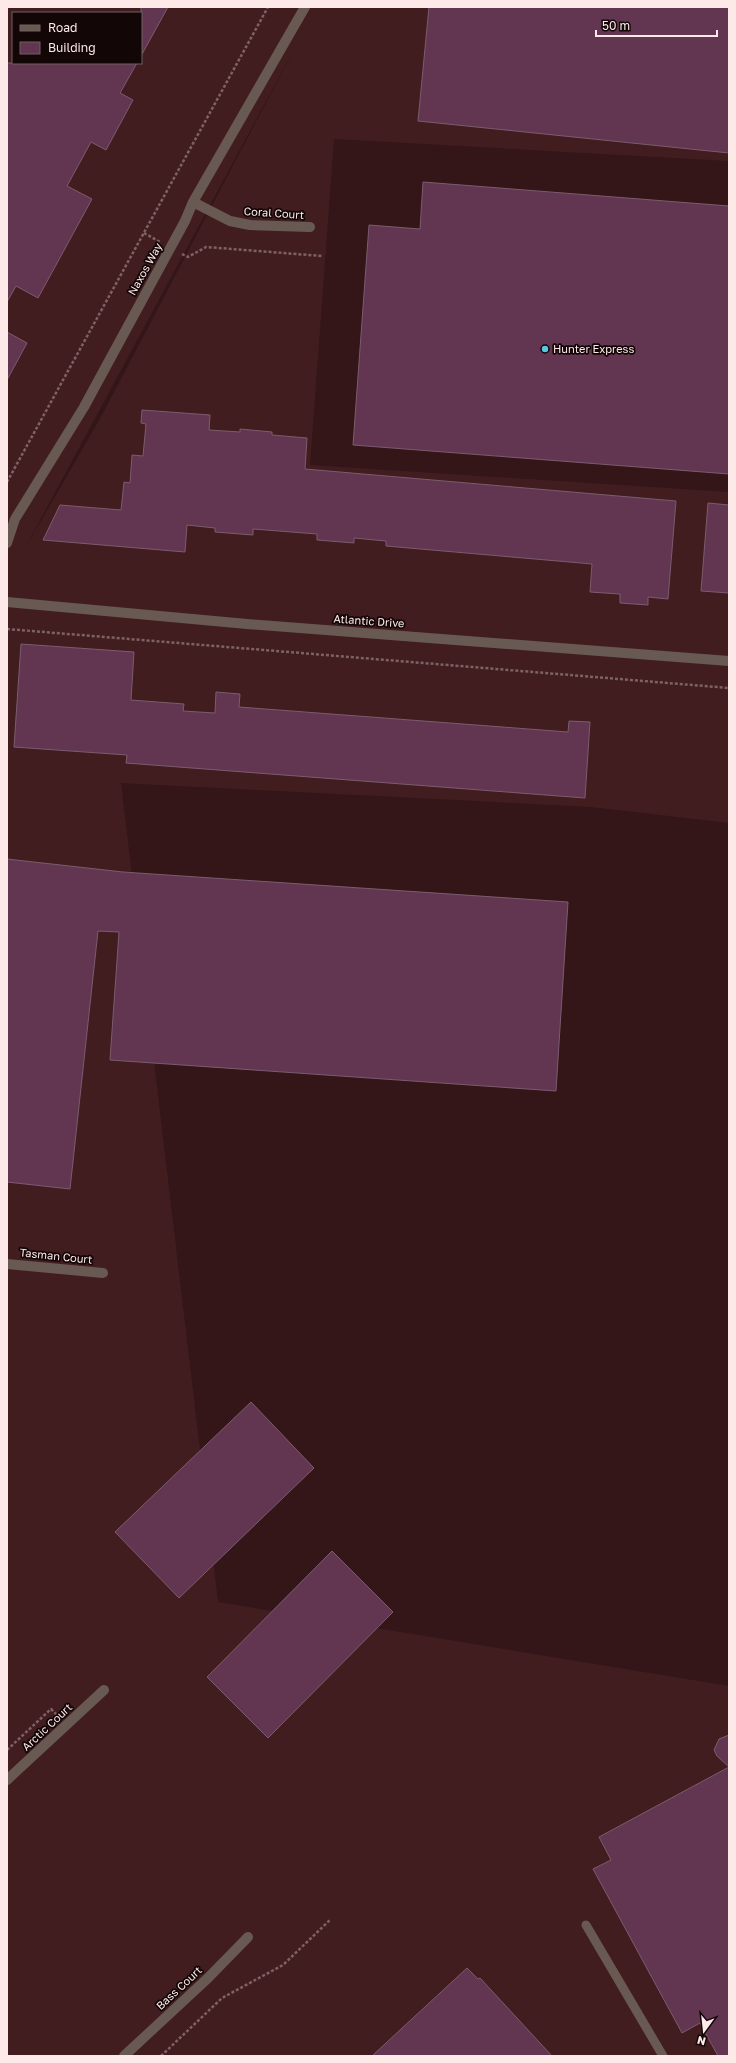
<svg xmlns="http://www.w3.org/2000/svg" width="736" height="2063" font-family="'Golos Text',sans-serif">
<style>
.built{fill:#421d20;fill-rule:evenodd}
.building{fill:#623651;stroke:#7b5c6e}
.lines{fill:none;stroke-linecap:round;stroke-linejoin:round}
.path{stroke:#7d6263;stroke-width:2.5;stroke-dasharray:3 2;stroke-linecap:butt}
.service{stroke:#685a53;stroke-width:9}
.minor{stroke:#685a53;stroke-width:10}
.poi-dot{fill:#55cadf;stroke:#130607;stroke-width:1.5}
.labels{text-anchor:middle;stroke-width:3.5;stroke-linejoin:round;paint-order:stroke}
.street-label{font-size:11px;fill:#fee9e9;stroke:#130607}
.poi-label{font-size:11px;fill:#fee9e9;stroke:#130607;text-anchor:start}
</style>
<rect width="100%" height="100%" fill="#341618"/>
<path class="built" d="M7 7H729V161L334 139 310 465 729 492V823L591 807 121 783 218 1602 729 1686V2056H7ZM13 13H141V63H13ZM299 40 101 417 24 550Z"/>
<path class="building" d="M141 7H168L141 56Z
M429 7H729V153L418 121Z
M7 63H137L120 93 133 100 106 150 91 142 67 186 92 199 38 298 16 286 7 302Z
M423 182 729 206V474L353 445 369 225 420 229Z
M7 332 27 343 7 380Z
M142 410 210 415 209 430 240 432V429L272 432V435L307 438 305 469 676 501 668 599 648 597V605L620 603V594L590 592 592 564 386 546V541L354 538V543L317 540V534L253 529V535L215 532V528L187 525 185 552 43 540 60 505 121 510 124 482 130 483 132 455 143 456 146 424 141 423Z
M708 503 729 505V593L701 591Z
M21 644 134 652 131 700 184 704 183 711 215 713 216 692 240 694 239 707 568 732 569 721 590 722 585 798 126 763 127 755 14 747Z
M7 859 123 872 568 902 556 1091 110 1060 119 932 98 931 70 1189 7 1182Z
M251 1402 314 1468 179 1598 115 1532Z
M332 1551 393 1612 268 1738 207 1677Z
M729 1735V1767L717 1756 714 1750 719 1739Z
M729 1767V2056H718L700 2023 682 2033 593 1869 611 1860 599 1837Z
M467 1968 478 1979 480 1978 552 2056H372Z"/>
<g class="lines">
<path class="path" d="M144 233 160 242
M182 254 188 257 206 247 322 256
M7 482 268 7
M7 629 729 688
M7 1750 51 1709 58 1716
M161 2056 222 1998 283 1965 331 1919"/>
<path class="service" d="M586 1925 663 2056"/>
<path class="minor" d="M193 202 230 221 250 225 310 227
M7 543 15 519 84 407 185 221 193 202 305 7
M7 602 247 624 729 661
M7 1264 103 1273
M7 1780 104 1690
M124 2056 208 1978 248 1937"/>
</g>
<circle class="poi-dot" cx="545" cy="349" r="4"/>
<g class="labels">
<g class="street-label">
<text transform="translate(274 213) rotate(4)" y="4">Coral Court</text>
<text transform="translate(145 269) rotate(-61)" y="4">Naxos Way</text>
<text transform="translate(369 621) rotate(4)" y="4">Atlantic Drive</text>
<text transform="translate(56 1256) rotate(6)" y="4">Tasman Court</text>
<text transform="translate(47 1727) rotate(-43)" y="4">Arctic Court</text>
<text transform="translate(179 1988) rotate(-43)" y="4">Bass Court</text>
</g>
<g class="poi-label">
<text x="553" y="353">Hunter Express</text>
</g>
</g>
<rect width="736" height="2063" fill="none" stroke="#fee9e9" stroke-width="16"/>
<rect x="12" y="12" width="130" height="52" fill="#130607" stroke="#716161"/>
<rect x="20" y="25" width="20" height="6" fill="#685a53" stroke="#716161"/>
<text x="48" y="32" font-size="12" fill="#fee9e9">Road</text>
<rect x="20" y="42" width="20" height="12" fill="#623651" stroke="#716161"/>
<text x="48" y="52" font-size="12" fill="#fee9e9">Building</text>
<g transform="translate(704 2031) rotate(195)" stroke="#130607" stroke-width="3" paint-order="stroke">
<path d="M0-3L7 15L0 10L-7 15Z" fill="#fee9e9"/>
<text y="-6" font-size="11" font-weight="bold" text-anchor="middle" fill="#fee9e9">N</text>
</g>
<path d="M596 30v6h121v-6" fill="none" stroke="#fee9e9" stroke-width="2"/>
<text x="602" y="30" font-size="12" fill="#fee9e9" stroke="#130607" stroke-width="3" paint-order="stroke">50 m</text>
</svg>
